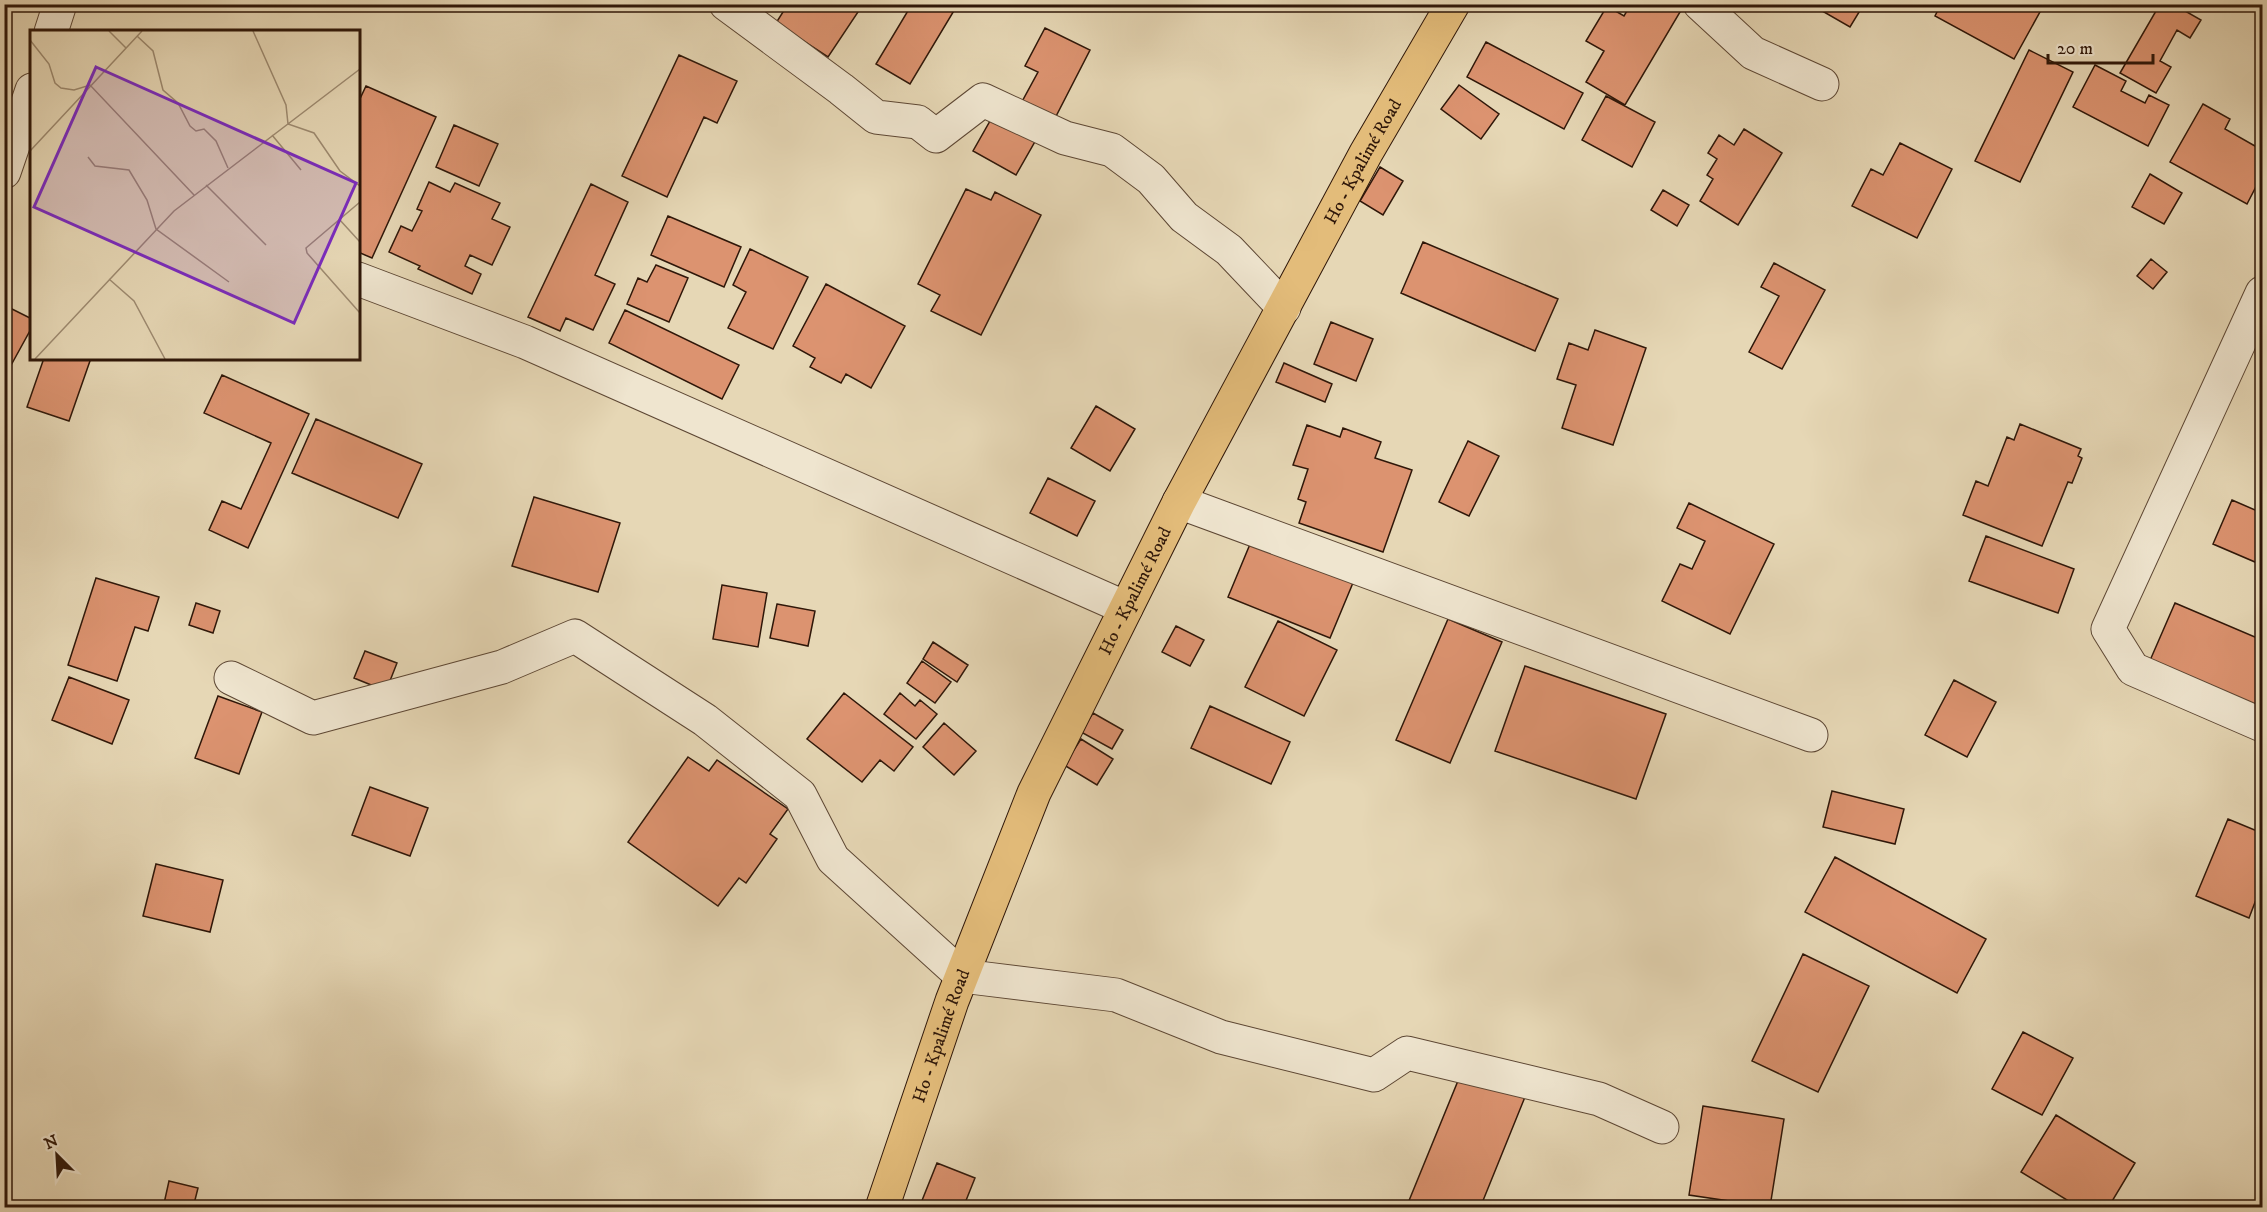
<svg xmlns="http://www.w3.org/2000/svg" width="2267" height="1212" font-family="'IM FELL DW Pica',serif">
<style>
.building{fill:#dc9370;stroke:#2f1709;stroke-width:1.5}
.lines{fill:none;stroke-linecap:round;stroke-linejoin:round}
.minor-casing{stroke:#5d4734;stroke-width:35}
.major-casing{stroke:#2f1709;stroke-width:35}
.minor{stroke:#efe5cf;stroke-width:33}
.major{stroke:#e3bc7a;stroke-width:33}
.labels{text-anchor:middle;stroke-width:5;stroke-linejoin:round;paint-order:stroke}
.street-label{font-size:18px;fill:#2f1709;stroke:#efe5cf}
.inset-road{fill:none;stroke:#9d8a70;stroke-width:1.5}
.view{fill:#7b2cbf;fill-opacity:0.15;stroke:#7b2cbf;stroke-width:3}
.inset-edge{fill:none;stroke:#2f1709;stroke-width:3}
</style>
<rect width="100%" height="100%" fill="#e6d7b5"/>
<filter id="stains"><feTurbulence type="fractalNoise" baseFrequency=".00333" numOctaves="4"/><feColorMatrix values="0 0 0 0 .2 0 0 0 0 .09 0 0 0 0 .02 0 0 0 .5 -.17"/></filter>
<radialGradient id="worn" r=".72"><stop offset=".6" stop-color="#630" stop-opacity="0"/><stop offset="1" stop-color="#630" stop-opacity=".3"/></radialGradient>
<path class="building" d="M788 4H859L862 6 828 57 776 23Z
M912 4H958L910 84 876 64Z
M1631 4H1679L1683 7 1625 105 1586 82 1604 51 1586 41 1607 6 1624 16Z
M1810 4H1864L1850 27Z
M1937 4H2037L2035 7 2041 10 2014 59 1935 16 1940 6Z
M2160 4H2173L2201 20 2190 38 2177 30 2160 61 2171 67 2156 93 2120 73Z
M1045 28 1090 50 1051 126 1018 109 1038 72 1025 66Z
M1486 42 1583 93 1564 129 1467 77Z
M2029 50 2073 72 2020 182 1975 161Z
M679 55 737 81 717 123 704 117 667 197 622 176Z
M2095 65 2126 81 2121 91 2145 103 2149 95 2169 105 2148 146 2073 107Z
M1459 85 1499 114 1481 139 1441 109Z
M366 86 436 117 372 258 358 252V103Z
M1606 96 1655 122 1632 167 1582 140Z
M2203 104 2230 119 2225 129 2262 150V175L2247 204 2170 162Z
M994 114 1037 138 1016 175 973 151Z
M454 125 498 144 479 186 436 167Z
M1744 129 1782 153 1738 225 1700 201 1713 179 1707 175 1717 159 1708 153 1719 135 1734 145Z
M1900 143 1952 169 1917 238 1852 206 1871 169 1883 175Z
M1380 167 1403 181 1383 215 1360 201Z
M2150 174 2182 193 2164 224 2132 207Z
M429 182 450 192 455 183 500 203 492 219 510 227 492 265 470 255 465 266 481 274 472 294 418 269 420 266 389 252 401 226 412 231 422 211 417 209Z
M591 184 628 202 595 275 615 284 593 330 566 318 560 331 528 317Z
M966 189 991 200 995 192 1041 215 981 335 931 311 940 295 918 284Z
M1663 190 1689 205 1677 226 1651 210Z
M668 216 741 247 724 287 651 255Z
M1423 242 1558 299 1535 351 1401 293Z
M750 249 808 277 773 349 728 328 746 292 733 285Z
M2151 259 2167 272 2153 289 2137 276Z
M1774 263 1825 290 1782 369 1749 352 1779 296 1761 287Z
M656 265 688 278 669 322 627 304 638 278 647 282Z
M826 284 905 326 871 388 846 374 841 383 810 367 815 358 793 346Z
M4 305 32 319V327L4 378Z
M625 310 739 365 722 399 609 343Z
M1331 322 1373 339 1356 381 1314 364Z
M1595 330 1646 348 1613 445 1562 428 1576 385 1557 379 1569 343 1588 350Z
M44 358H91L69 421 27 407Z
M1284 363 1332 384 1325 402 1276 382Z
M222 375 309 414 248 548 209 530 222 501 241 509 271 443 204 413Z
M1096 406 1135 429 1110 471 1071 448Z
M316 419 422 464 398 518 292 473Z
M2020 424 2081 449 2078 456 2082 458 2072 483 2068 482 2042 546 1963 515 1976 481 1988 486 2007 437 2014 440Z
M1307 425 1340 437 1343 428 1381 442 1375 458 1412 470 1383 552 1299 523 1306 502 1298 499 1308 469 1293 465Z
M1468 441 1499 456 1469 516 1439 502Z
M1048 478 1095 501 1077 536 1030 513Z
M534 497 620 523 598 592 512 566Z
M2232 500 2262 513V565L2213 544Z
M1689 503 1774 544 1730 634 1662 601 1680 564 1692 569 1705 541 1677 528Z
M1986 536 2074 569 2058 613 1969 581Z
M1253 537 1355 578 1330 638 1228 597Z
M96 578 159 597 148 631 135 627 117 681 68 665Z
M722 585 767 593 758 647 713 639Z
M196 603 220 611 213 633 189 625Z
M2175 603 2262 640V714L2148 665Z
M777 604 815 611 808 646 770 638Z
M1448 619 1502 642 1450 763 1396 740Z
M1278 621 1337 650 1304 716 1245 687Z
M1176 626 1204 640 1190 666 1162 652Z
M933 642 968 665 957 682 923 659Z
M365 651 397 663 386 691 354 678Z
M922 661 951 682 935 703 907 683Z
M1525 666 1666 714 1636 799 1495 751Z
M69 677 129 700 112 744 52 720Z
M1954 680 1996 702 1967 757 1925 735Z
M844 693 913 747 894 771 880 760 862 782 807 739Z
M900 693 915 706 920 700 937 714 916 739 884 714Z
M218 696 262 712 239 774 195 758Z
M1210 706 1290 742 1271 784 1191 748Z
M1093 713 1123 730 1112 749 1081 732Z
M944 723 976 751 954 775 923 747Z
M1081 739 1113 759 1097 785 1064 765Z
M688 757 709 771 717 760 788 809 770 834 777 839 746 883 739 878 718 906 628 842Z
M370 787 428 808 410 856 352 835Z
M1832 791 1904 809 1895 844 1823 827Z
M2228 819 2262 833V884L2249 918 2196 896Z
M1835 857 1986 939 1957 993 1805 912Z
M156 864 223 880 210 932 143 916Z
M1803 954 1869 986 1818 1092 1752 1061Z
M2023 1032 2073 1058 2042 1115 1992 1089Z
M1462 1071 1525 1097 1480 1208H1406Z
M1703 1106 1784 1119 1770 1207 1689 1195Z
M2056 1115 2135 1163 2108 1208H2080L2021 1172Z
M937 1163 975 1178 963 1208H919Z
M169 1181 198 1188 193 1208H163Z"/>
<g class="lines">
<defs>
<path id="minor" d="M726 4 841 89 876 117 918 122 936 136 983 100 1065 138 1112 150 1151 179 1184 217 1229 250 1284 308
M1700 4 1753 53 1822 84
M51 32 60 4
M4 172 32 90
M358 279 525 342 1126 608
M2262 293 2108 629 2133 669 2262 725
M1179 502 1811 735
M231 678 313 718 502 667 575 636 705 720 800 795 833 859 962 976 1116 995 1221 1037 1374 1075 1407 1053 1599 1099 1662 1127"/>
<g id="major">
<path id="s1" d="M882 1208 952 1001 1034 793 1179 502 1366 153 1453 4"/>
</g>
</defs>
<use href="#minor" class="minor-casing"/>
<use href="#major" class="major-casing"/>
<use href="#minor" class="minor"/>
<use href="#major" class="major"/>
</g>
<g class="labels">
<g class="street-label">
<text dy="6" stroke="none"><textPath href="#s1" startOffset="1154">Ho - Kpalimé Road</textPath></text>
<text dy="6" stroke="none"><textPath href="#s1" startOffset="668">Ho - Kpalimé Road</textPath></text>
<text dy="6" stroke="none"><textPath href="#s1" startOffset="182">Ho - Kpalimé Road</textPath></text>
</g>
</g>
<g transform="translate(30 30)">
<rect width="330" height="330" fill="#e6d7b5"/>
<path class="inset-road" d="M79 1 96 18M223 1 256 75 258 94 284 103 310 141 330 156M107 6 123 21 133 60 148 73 160 96 166 101 174 99 186 111 198 138M0 10 19 34 25 53 31 58 44 60 60 55 164 165M242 105 271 140M0 121 112 1M58 127 65 136 99 140 117 170 126 199 199 252M176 155 236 215M330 172 276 218 277 223 330 283M309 189 330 212M79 249 104 271 135 329M5 329 144 181 330 39"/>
<path class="view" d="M66 37 326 153 264 293 4 177Z"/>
<rect width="330" height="330" class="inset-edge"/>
</g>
<rect width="2267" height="1212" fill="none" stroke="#e6d7b5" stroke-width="24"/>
<rect x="6" y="6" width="2255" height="1200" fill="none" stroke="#2f1709" stroke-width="3"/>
<rect x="12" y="12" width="2243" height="1188" fill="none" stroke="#2f1709" stroke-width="1.5"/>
<g transform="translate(57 1155) rotate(336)" stroke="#efe5cf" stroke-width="4.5" paint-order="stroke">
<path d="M0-4.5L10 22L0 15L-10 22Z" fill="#2f1709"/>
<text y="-9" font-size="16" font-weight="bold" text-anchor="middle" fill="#2f1709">N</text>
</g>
<path d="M2048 54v9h105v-9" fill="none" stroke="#2f1709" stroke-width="3"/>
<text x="2057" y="54" font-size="18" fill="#2f1709" stroke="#efe5cf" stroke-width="4.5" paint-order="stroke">20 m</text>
<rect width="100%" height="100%" filter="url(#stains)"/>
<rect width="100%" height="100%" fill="url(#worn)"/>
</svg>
